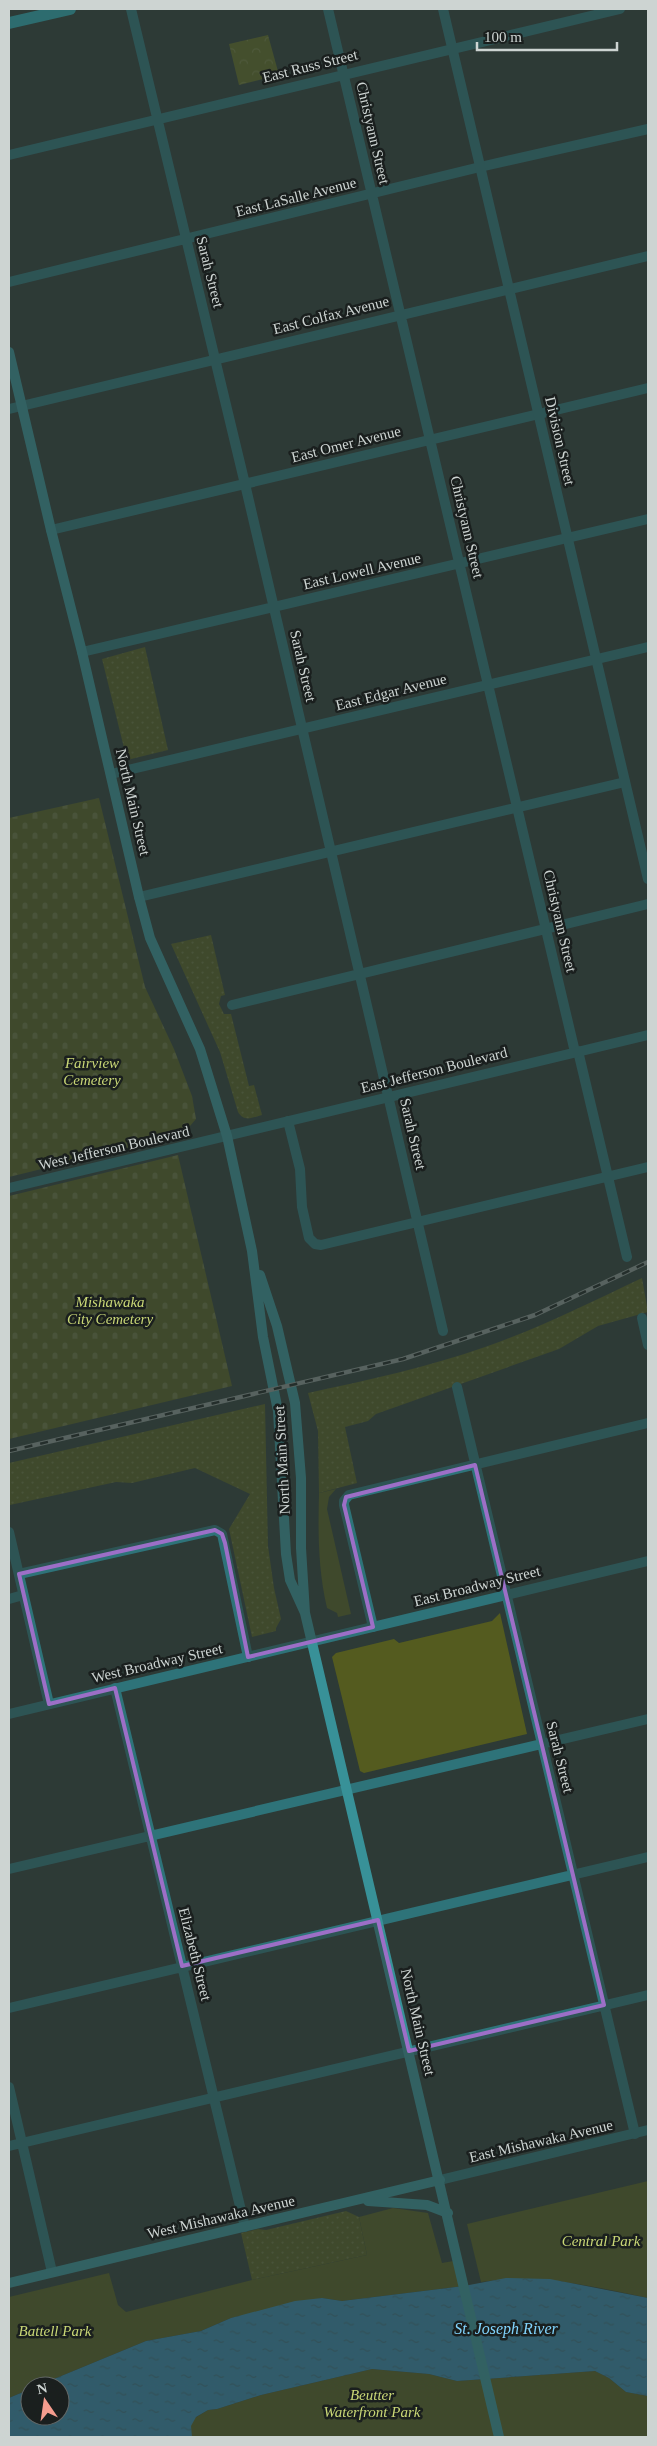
<svg xmlns="http://www.w3.org/2000/svg" width="657" height="2446" font-family="Georgia,serif">
<style>
.grass{fill:url(#grass-dots)}
.forest{fill:url(#forest-crowns)}
.cemetery{fill:url(#cemetery-stones)}
.park{fill:#545b1f}
.water{fill:url(#water-ripples)}
.lines{fill:none;stroke-linecap:round;stroke-linejoin:round}
.minor{stroke:#2e7379;stroke-width:10}
.tertiary{stroke:#2e7379;stroke-width:10}
.secondary{stroke:#389198;stroke-width:10}
.primary{stroke:#2da9b3;stroke-width:12}
.rail-casing{stroke:#8a9390;stroke-width:4.5}
.rail{stroke:#1a1f1e;stroke-width:2.5;stroke-dasharray:8;stroke-linecap:butt}
.marked{fill:none;stroke:#9c6fc7;stroke-width:4;stroke-linejoin:round}
.labels{text-anchor:middle;stroke-width:5;stroke-linejoin:round;paint-order:stroke}
.street-label{font-size:15px;fill:#cdd4d2;stroke:#1a1f1e}
.park-label{font-size:15px;font-style:italic;fill:#c9d776;stroke:#1a1f1e}
.water-label{font-size:16px;font-style:italic;fill:#82d4fd;stroke:#1a1f1e}
</style>
<defs>
<pattern id="grass-dots" width="8" height="8" patternUnits="userSpaceOnUse" patternTransform="scale(1.25)"><rect width="8" height="8" fill="#545b1f"/><path d="M2 2h.1M6 6h.1" fill="none" stroke="#6b723f" stroke-width="1.8" stroke-linecap="round"/></pattern>
<pattern id="forest-crowns" width="20" height="18" patternUnits="userSpaceOnUse" patternTransform="scale(1.25)"><rect width="20" height="18" fill="#606922"/><path d="M2 6a3 3 0 1 1 6 0M12 15a3 3 0 1 1 6 0" fill="none" stroke="#767e41"/></pattern>
<pattern id="cemetery-stones" width="16" height="16" patternUnits="userSpaceOnUse" patternTransform="scale(1.25)"><rect width="16" height="16" fill="#545b1f"/><path d="M2 7V4a2 2 0 0 1 4 0v3zM10 15v-3a2 2 0 0 1 4 0v3z" fill="#6b723f"/></pattern>
<pattern id="water-ripples" width="26" height="14" patternUnits="userSpaceOnUse" patternTransform="scale(1.25)"><rect width="26" height="14" fill="#3684a8"/><path d="M2 4q2-2 4 0t4 0M15 11q2-2 4 0t4 0" fill="none" stroke="#396c83"/></pattern>
</defs>
<rect width="100%" height="100%" fill="#2d3a36"/>
<path class="grass" d="M145 647 168 750 127 760 102 659Z
M211 935 225 995 221 996 219 1004 224 1014H231L249 1086 254 1085 262 1115C252 1118 244 1122 238 1112L220 1052 171 944Z
M642 1278 648 1312 598 1326 559 1349 376 1414 368 1421 345 1427 357 1483 319 1493 318 1431 308 1393C368 1380 428 1367 485 1347 540 1328 591 1302 642 1278Z
M265 1404 268 1546 274 1588 281 1619 276 1628V1631L252 1637 229 1529 250 1494 195 1468 132 1483 116 1482 10 1505 9 1502V1463Z
M346 2211 359 2217 367 2255 252 2280 241 2233 258 2229 266 2230Z"/>
<path class="forest" d="M268 35 279 75 239 85 229 44Z"/>
<path class="cemetery" d="M99 798 145 987 174 1049 192 1096 196 1119 184 1133 172 1137 9 1177V818Z
M178 1155 232 1386 9 1439V1196Z"/>
<path class="park" d="M336 1489 329 1497 327 1509 351 1614 338 1617 337 1613 327 1608C318 1569 318 1533 319 1493Z
M500 1613 527 1734 364 1773 360 1771 332 1657 336 1653 394 1639 399 1643 492 1621Z
M648 2181V2298C591 2286 539 2273 481 2282L467 2224Z
M393 2208 428 2213 442 2263 459 2260 464 2286 342 2301 322 2298 231 2318 201 2331 146 2341 37 2386H30V2389L9 2398V2297L109 2273 118 2305 126 2312 252 2280 367 2255 359 2217Z
M372 2369 429 2374 457 2381 595 2371 609 2378 626 2392 648 2396V2437H163L208 2410 217 2409 261 2395Z"/>
<path class="water" d="M506 2278 550 2279 648 2298V2396L626 2392 609 2378 595 2371 457 2381 429 2374 372 2369 261 2395 217 2409 208 2410 196 2417 191 2426 192 2437H9V2398L30 2389V2416H60V2386H37L146 2341 201 2331 231 2318 295 2301 322 2298 342 2301 464 2286Z"/>
<g class="lines">
<path class="minor" d="M131 9 245 484 443 1331
M328 9 575 1052
M9 155 620 9
M9 282 480 167 648 129
M9 409 648 256
M51 530 648 388
M82 652 648 519
M111 774 648 647
M139 897 625 782
M232 1005 648 904
M578 1051 627 1257
M288 1121 300 1169 302 1207 309 1238 315 1244 321 1245 648 1167
M642 1318 648 1345
M457 1387 635 2134
M9 1532 49 1704
M19 1574 215 1530 222 1534 248 1657
M9 1599 23 1595
M373 1627 344 1505V1501L349 1495 648 1423
M115 1688 245 2227
M9 1869 648 1719
M9 2008 648 1857
M9 2087 52 2272
M9 2146 648 1995"/>
<path class="tertiary" d="M443 9 648 879
M9 1188 648 1035
M9 1714 648 1561
M440 2180 648 2130"/>
<path class="secondary" d="M9 352 51 530 82 652 139 897 150 938 200 1049 227 1136 252 1251 263 1337 278 1411 286 1554 290 1580 305 1613
M260 1275 277 1326 295 1403 301 1478V1548L305 1613 499 2437
M368 2201 427 2205 448 2213
M9 2283 440 2180"/>
<path class="primary" d="M9 23 70 9"/>
<defs>
<path id="rail" d="M9 1451 403 1359 535 1315 648 1262"/>
</defs>
<use href="#rail" class="rail-casing"/>
<use href="#rail" class="rail"/>
</g>
<path d="M0 0H657V2446H0ZM475 1465 604 2005 409 2051 378 1920 182 1966 115 1688 49 1704 19 1574 215 1530 222 1534 225 1543 248 1657 373 1627 344 1505 346 1497Z" fill="#2d3a36" fill-opacity=".55" fill-rule="evenodd"/>
<path class="marked" d="M475 1465 604 2005 409 2051 378 1920 182 1966 115 1688 49 1704 19 1574 215 1530 222 1534 225 1543 248 1657 373 1627 344 1505 346 1497Z"/>
<g class="labels">
<g class="street-label">
<text transform="translate(310 66) rotate(-14)" y="5">East Russ Street</text>
<text transform="translate(373 133) rotate(77)" y="5">Christyann Street</text>
<text transform="translate(296 197) rotate(-14)" y="5">East LaSalle Avenue</text>
<text transform="translate(210 272) rotate(76)" y="5">Sarah Street</text>
<text transform="translate(331 315) rotate(-14)" y="5">East Colfax Avenue</text>
<text transform="translate(560 441) rotate(77)" y="5">Division Street</text>
<text transform="translate(346 444) rotate(-14)" y="5">East Omer Avenue</text>
<text transform="translate(467 527) rotate(77)" y="5">Christyann Street</text>
<text transform="translate(362 571) rotate(-13)" y="5">East Lowell Avenue</text>
<text transform="translate(303 666) rotate(77)" y="5">Sarah Street</text>
<text transform="translate(391 692) rotate(-14)" y="5">East Edgar Avenue</text>
<text transform="translate(133 802) rotate(77)" y="5">North Main Street</text>
<text transform="translate(560 921) rotate(77)" y="5">Christyann Street</text>
<text transform="translate(434 1070) rotate(-14)" y="5">East Jefferson Boulevard</text>
<text transform="translate(413 1134) rotate(77)" y="5">Sarah Street</text>
<text transform="translate(114 1148) rotate(-13)" y="5">West Jefferson Boulevard</text>
<text transform="translate(282 1460) rotate(-93)" y="5">North Main Street</text>
<text transform="translate(477 1586) rotate(-14)" y="5">East Broadway Street</text>
<text transform="translate(157 1663) rotate(-13)" y="5">West Broadway Street</text>
<text transform="translate(560 1757) rotate(76)" y="5">Sarah Street</text>
<text transform="translate(195 1954) rotate(76)" y="5">Elizabeth Street</text>
<text transform="translate(418 2022) rotate(77)" y="5">North Main Street</text>
<text transform="translate(541 2141) rotate(-13)" y="5">East Mishawaka Avenue</text>
<text transform="translate(221 2217) rotate(-13)" y="5">West Mishawaka Avenue</text>
</g>
<g class="park-label">
<text x="92" y="1068">Fairview<tspan x="92" dy="17">Cemetery</tspan></text>
<text x="110" y="1307">Mishawaka<tspan x="110" dy="17">City Cemetery</tspan></text>
<text x="601" y="2246">Central Park</text>
<text x="55" y="2336">Battell Park</text>
<text x="372" y="2400">Beutter<tspan x="372" dy="17">Waterfront Park</tspan></text>
</g>
<g class="water-label">
<text x="506" y="2334">St. Joseph River</text>
</g>
</g>
<rect width="657" height="2446" fill="none" stroke="#cdd4d2" stroke-width="20"/>
<g transform="translate(45 2401) rotate(347)"><circle r="24" fill="#1a1f1e" stroke="#626766"/>
<path d="M0-4L9 19L0 12L-9 19Z" fill="#f59d8f"/>
<text y="-8" font-size="14" font-weight="bold" text-anchor="middle" fill="#cdd4d2">N</text>
</g>
<path d="M477 42v8h140v-8" fill="none" stroke="#cdd4d2" stroke-width="2.5"/>
<text x="484" y="42" font-size="15" fill="#cdd4d2" stroke="#1a1f1e" stroke-width="4" paint-order="stroke">100 m</text>
</svg>
